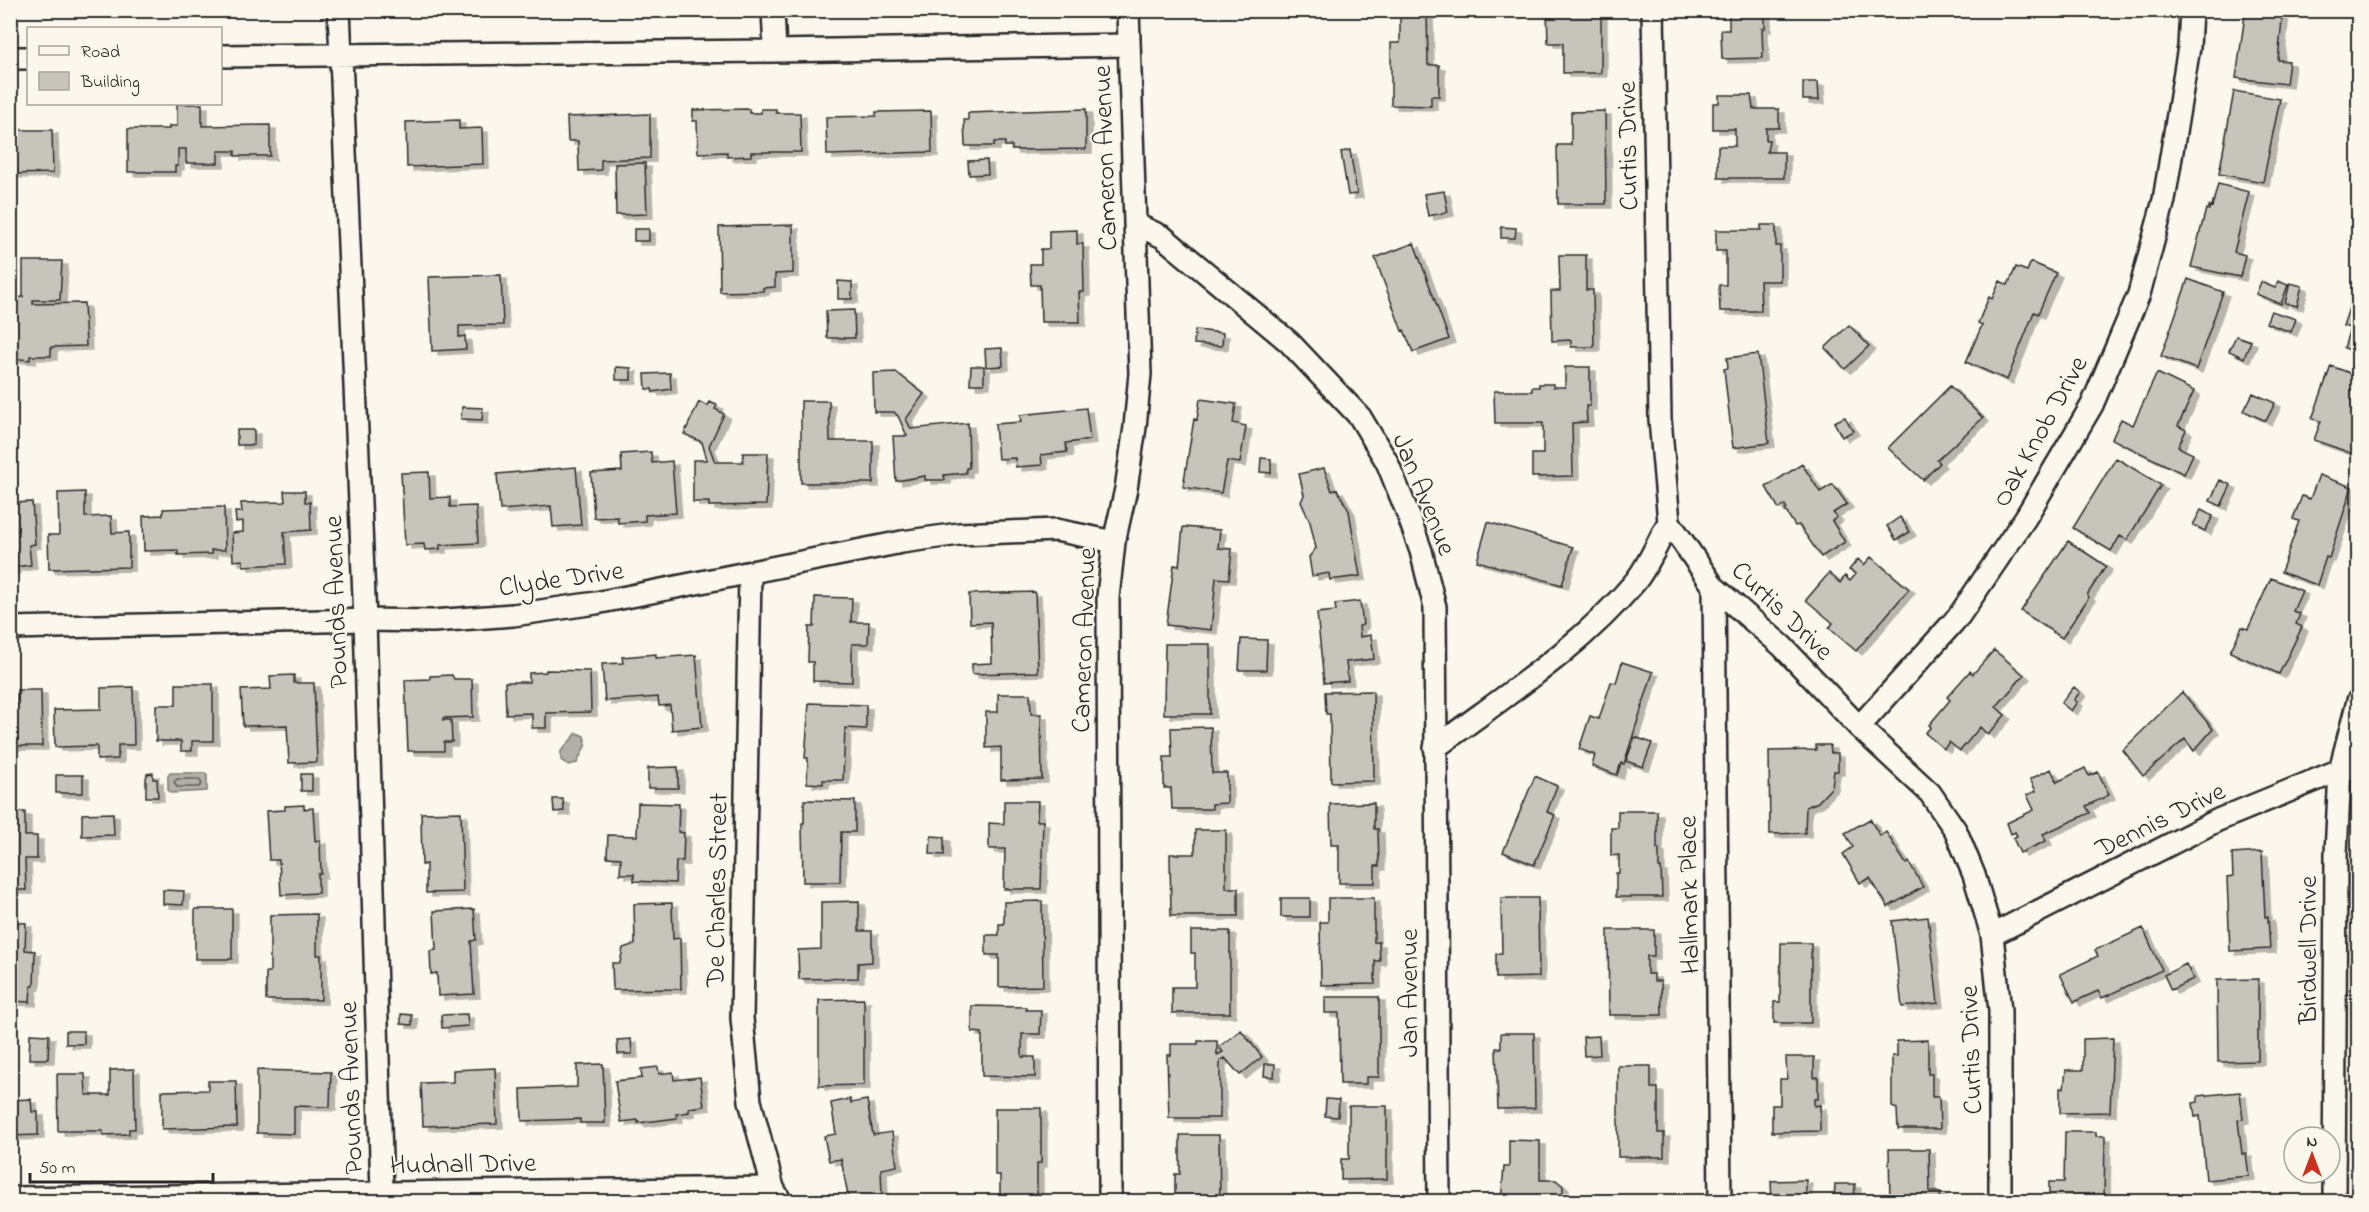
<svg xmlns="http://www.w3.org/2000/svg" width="2369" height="1212" font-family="'Indie Flower',sans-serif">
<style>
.water{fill:#b1afa7;stroke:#7b7a75;stroke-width:1.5}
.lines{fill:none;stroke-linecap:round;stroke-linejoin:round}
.shore{stroke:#61605d;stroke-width:1.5}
.building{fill:#c7c4bc;stroke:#2b2b2b;stroke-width:1.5;filter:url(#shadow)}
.minor-casing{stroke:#2b2b2b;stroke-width:26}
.minor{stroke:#fbf7ec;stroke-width:21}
.labels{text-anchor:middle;stroke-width:4.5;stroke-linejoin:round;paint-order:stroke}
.street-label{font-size:27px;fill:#2b2b2b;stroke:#fbf7ec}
</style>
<defs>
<filter id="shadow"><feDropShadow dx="6" dy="4" stdDeviation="0" flood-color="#0004"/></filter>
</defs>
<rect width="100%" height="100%" fill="#fbf7ec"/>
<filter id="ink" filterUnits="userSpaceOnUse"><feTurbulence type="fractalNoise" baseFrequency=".0167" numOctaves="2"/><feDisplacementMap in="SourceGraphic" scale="12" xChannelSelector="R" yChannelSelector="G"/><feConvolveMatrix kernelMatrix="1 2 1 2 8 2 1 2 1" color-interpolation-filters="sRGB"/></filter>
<g filter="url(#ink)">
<path class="water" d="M577 733 584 736 586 744 577 763 568 765 561 760V751Z
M170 773H205L207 775V791L171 793 168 790V776Z"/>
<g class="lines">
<path class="shore" d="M177 779H199L202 784 199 787H177L174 782Z"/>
</g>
<path class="building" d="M1400 10H1427L1428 65H1439V96H1431V106L1391 105V43H1400Z
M1547 10H1601V73H1563V43H1548Z
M1729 10H1765V28H1762L1763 58 1722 59 1721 30H1729Z
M2250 10H2283L2278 60 2289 61 2286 84 2236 78 2245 15 2250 16Z
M1803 82H1818L1819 100H1803Z
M2234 91 2280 99 2263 182 2219 174Z
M1719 95H1751L1753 109H1779V128H1766V140H1769L1767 152H1784V178H1718V146H1735V129H1713V103H1719Z
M177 104H202V126L270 125V156H235V151H218V163H186V149H178V166H175V172H128V129H169V126H177Z
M749 109V113H761V109H776V113H800L801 152H751V156L727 157V152L698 153 697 121H693V110Z
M1086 109V149L1012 150V146H1005V142H994V146H965L964 120H968V113Z
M931 111 932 152 827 155 826 117 876 116V112Z
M1605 111 1606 204H1558L1557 145H1571V112Z
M650 114V158L601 160V170L579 171 578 141H568L567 117Z
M459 120V129L482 128 483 164 407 167 406 122Z
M10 130H52L53 173 10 174Z
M1350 150 1357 194 1348 195 1341 152Z
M987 160 988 174 969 175 968 161Z
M645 163 647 214 616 215 615 164Z
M2218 184 2249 192 2234 252 2245 255 2240 277 2191 267 2206 209 2209 210V206L2212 207Z
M1444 191 1448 212 1428 216 1424 194Z
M793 225V273L775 274V287L763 288V291L720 292 719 227Z
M1761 225H1776V246H1780V281H1760L1761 311H1720L1719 285H1726V251H1716V230H1761Z
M1501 227 1516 228 1515 238H1501Z
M634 229H649V241H634Z
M1077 230V244H1083L1084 292H1079L1080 322H1041L1040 285H1031L1030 264H1041V249H1049V231Z
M1414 243 1449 339 1413 352 1404 330 1402 331 1375 258Z
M1559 255H1586V290H1593L1594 347H1571V340L1552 341 1551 291H1560Z
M23 261H62L60 300H33V304L84 303 86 346 51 347V356H30V360L10 358V298L23 297Z
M2031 262 2056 273 2038 314 2034 312 2007 380 1966 362 1982 325 1978 323 1989 297 1992 299 2000 281 2008 285 2016 267 2027 271Z
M501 275 503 325 459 326V337L465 336 466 349 432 351 429 277Z
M2188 279 2223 292 2196 369 2161 356Z
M838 281 852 282V299H838Z
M2278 281 2288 285 2281 304 2256 294 2261 282 2275 288Z
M2290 283 2302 286 2297 306 2285 303Z
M2358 302V352L2344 348 2350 328 2343 326 2350 305 2357 307Z
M854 310 855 338H827L826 311Z
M2271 311 2296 319 2291 332 2266 323Z
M1849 325 1869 346 1845 369 1825 348Z
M1195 330 1223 333 1222 346 1194 344Z
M2236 336 2251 341 2244 358 2229 351Z
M1002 348 1003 366 986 367 985 349Z
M1758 354 1769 443 1733 448 1724 369 1728 368 1727 358Z
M971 366H984V384H970Z
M2331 366 2358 376V448L2356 455 2314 440 2321 421 2312 419Z
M616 367 631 368V380H616Z
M1565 367H1590V406H1586L1587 422 1572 423 1573 476 1532 477V454H1543V423H1495L1494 391H1532V387H1539V384H1553V387H1565Z
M896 372 924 394 906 419 911 429 968 423 969 468H966V473L944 475 945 480H925V476L896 481 893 436H907L898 416 894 412H874L873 373Z
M670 373 671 389 653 392 652 389H646L645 374Z
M2157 373 2194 391 2178 426 2186 430 2178 447 2193 454 2184 474 2112 439 2121 419 2133 425Z
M1950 386 1983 418 1937 460 1940 463 1923 480 1888 448Z
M2253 393 2275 403 2266 421 2244 411Z
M1200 399 1236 404 1233 423 1246 426 1240 463 1227 461 1221 493 1183 487 1194 419 1197 420Z
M801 401H829L830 441H873V483H801Z
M699 402 708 406 709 402 717 405 715 409 724 414 709 446 715 462H743V453H768L766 505 709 506V502H693V460H707L702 442 684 434Z
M462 407 483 408 482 420 461 419Z
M1086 408 1090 440 1066 443 1067 452 1041 455 1042 465 1016 467 1015 458 998 459 995 424 1021 422 1020 415Z
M1845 417 1853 431 1842 437 1834 422Z
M237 430H254V445H237Z
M651 452 652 463 672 461 676 513 645 515V521L618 523V517L594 518 591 473 622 471 621 454Z
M1261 458 1271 459V473L1260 472Z
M2116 458 2161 485 2127 540 2120 536 2111 551 2073 528Z
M1802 464 1820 492 1833 484 1847 504 1833 513 1837 517 1832 521 1845 542 1821 557 1799 525 1795 526 1785 510 1787 509 1785 505 1779 509 1766 487Z
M576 467 581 525 553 527 551 506 500 510 497 474Z
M1324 468 1332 491 1337 489 1349 511 1360 576 1330 580 1329 573 1312 576 1309 557 1316 548 1310 522 1301 502 1304 495 1299 474Z
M429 472 430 498 450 497V507L476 506 478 543 440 545V549L425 550 424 544 405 545 401 473Z
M2319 475 2352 487 2329 558 2326 557 2317 585 2281 572 2299 521 2293 519 2302 496 2310 499Z
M2220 480 2231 485 2221 506 2210 501Z
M284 491H305V502H310L311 530 284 532 286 564 243 566V560L233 561 232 533 243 532V521L236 522 235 512H242L241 503 285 502Z
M85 492V517L111 516 112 533 129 532V567L49 569 48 535H59L58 493Z
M32 502 35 544 29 545 31 565 14 567V570L10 571V503Z
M224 507 225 550H211L212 554 178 555V550L144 551 143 516 163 515V509Z
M2201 510 2213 516 2205 531 2193 525Z
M1900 517 1910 532 1896 540 1887 526Z
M1488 522 1573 547 1562 585 1477 561Z
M1183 527 1220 530 1218 548 1232 549 1229 579 1216 578 1211 630 1166 625 1174 565 1179 566Z
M2068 541 2106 566 2087 595 2089 597 2062 638 2021 611Z
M1871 557 1909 589 1856 651 1829 628 1833 623 1806 600 1829 573 1840 583 1845 576 1850 581 1856 574 1849 570 1858 559 1864 565Z
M2271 578 2302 591 2293 611 2300 614 2296 624 2302 627 2279 674 2230 652 2242 627 2248 629Z
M1035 592 1038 672 972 674V664L992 663 991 622 970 623 969 594Z
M815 597 852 598 851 622H869L868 644H852V682L813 681V662H808L809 627H814Z
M1360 601 1363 625 1359 626 1360 637 1371 635 1374 659 1346 662 1348 681 1324 683 1317 613 1336 611 1335 604Z
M1241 639 1267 640 1266 670H1239Z
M1165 644H1210V714H1164Z
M1994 650 2024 675 1996 707 2005 715 1988 735 1980 727 1960 751 1949 742 1944 749 1925 733 1931 727 1929 725 1950 700 1947 697 1970 671 1973 674Z
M656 654V658L696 655 702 727 672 730 670 705 659 706 658 697 605 701 602 664 623 663 622 657Z
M1622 662 1653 672 1624 764 1621 763 1617 775 1592 766 1595 755 1579 749 1590 716 1599 719 1611 682 1616 683Z
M546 670 590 671 591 712 546 713V728H532V713L506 714 505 682H529V673L546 672Z
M294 675V683H314L317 762 289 763 287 725 243 726 241 690 271 689 270 676Z
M452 675 454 679H472L473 717 443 718V720H451L452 742H444V751H408L405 680 430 679V676Z
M176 684H213V741H192V751H181V741H156V705H176Z
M133 687 134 745H118V759L97 760V746L55 747 54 710 101 709V688Z
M2074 687 2080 692 2074 700 2077 702 2071 711 2061 703Z
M17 690H41L42 746H10V701H17Z
M1373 691 1374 781 1331 782 1330 714H1326L1325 692Z
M2182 692 2213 729 2194 751 2185 739 2143 776 2123 750Z
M998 694H1030L1031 714H1041L1042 779 1001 780V747L986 748V712H998Z
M809 703 866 705V729L845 728 843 780H823V784L807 783 808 758H805Z
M1211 727 1212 773H1227V803L1212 804V809H1172L1171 788H1164V757H1172L1171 728Z
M1635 737 1652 743 1643 767 1626 761Z
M1816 745H1830L1831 753H1838V771H1834L1832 787 1818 802 1806 807 1805 833 1770 834 1769 751 1816 750Z
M678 767V788H648V768Z
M2085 768 2089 776 2098 772 2109 795 2086 806 2090 813 2043 834 2046 841 2020 853 2013 838 2017 836 2015 832 2011 834 2007 823 2034 810 2027 795 2036 791 2030 779 2051 769 2057 782Z
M153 773V779H157L158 797H146V779L147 774Z
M301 774H312V791H301Z
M56 775H83V793H56Z
M1535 776 1557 786 1547 812 1555 815 1534 865 1503 852Z
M553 799H563L564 811 554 812Z
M804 800 855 801V832H841L840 882H803L802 823H804Z
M1004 801H1038L1037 821H1043L1041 889H1004L1005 849H989V823L1004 824Z
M638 803 679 804 678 832 684 833 683 861H676L675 883 634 881V874H620L621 858 607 857 608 835 637 836Z
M1374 803V829H1378L1379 866H1375V883H1339V845H1331L1330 804Z
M304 805V809L313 808 315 841 320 840 321 874H318V893L281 895 279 860H269L266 811 285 810V806Z
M1618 811H1657V849H1659V868H1661L1662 897H1616V873H1619V855L1611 856V828H1618Z
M10 812H25V836H37V859H25L26 890H10Z
M461 812 463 892 426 893V864L422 865 421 813Z
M113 813 114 835 82 836V814Z
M1870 819 1880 836 1886 832 1906 864 1909 862 1923 887 1888 907 1870 878 1860 883 1843 854 1853 847 1845 833Z
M1195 830H1226V888H1238V916H1171L1170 854H1195Z
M931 836 944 837V855L930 854Z
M2262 852 2265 917H2268L2270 949 2230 951 2227 878 2233 877 2232 854Z
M163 890 184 891 183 905 163 904Z
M1281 898H1310V917H1281Z
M1328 898H1374V942H1379L1380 961H1375V984L1321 985 1320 922H1328Z
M1501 898H1538L1539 977 1496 978V954H1502Z
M859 901V931H872V962L858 963V978L799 979 798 950 821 949V902Z
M1042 901 1043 986 999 987V955H986V935H999V924H1004V902Z
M672 903 673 939 680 938 681 989 613 990 612 963H620L623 948 635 944 634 904Z
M195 909H232V959H195Z
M474 909 476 940 471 941 474 994 438 996 437 973 431 974 430 951 436 950 434 911Z
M317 914V955H321V1000H266V972H270V915Z
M1928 917 1938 1003 1902 1007 1892 921Z
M10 922 26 923 25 950 35 951 34 986H31L30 1002 10 1001Z
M2143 928 2162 970 2102 998 2098 991 2074 1002 2060 974 2098 956 2095 950Z
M1608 930H1654V956H1647V974H1654V981H1661L1662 1015H1609Z
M1191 931H1230V1013H1172V987H1195V953H1191Z
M1781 943H1811V1023H1774V1002H1780Z
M2186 964 2193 979 2171 990 2164 975Z
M2258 979V1061L2218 1062 2217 980Z
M1325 997H1379V1077H1366V1084H1340L1339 1013H1325Z
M864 999V1085L819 1086V1000Z
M972 1006 1026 1007V1010H1041L1040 1034H1022V1057H1035V1077L982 1076V1033L972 1032Z
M401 1014 412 1015V1025L401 1024Z
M467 1014 468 1026 442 1028 441 1015Z
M1241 1030 1262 1057 1240 1075 1225 1058 1220 1061V1118H1169L1167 1055H1171V1044H1198V1041H1217V1055L1223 1052 1219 1047Z
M66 1031H84V1044H66Z
M1501 1033H1534L1535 1108 1498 1109 1496 1048H1501Z
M30 1034 49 1035 48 1059H29Z
M1599 1036 1600 1055 1584 1056 1583 1037Z
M2113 1038 2110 1112 2060 1113V1088H2064L2066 1070H2083V1039Z
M631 1039 632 1054H618L617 1040Z
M1928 1040V1074H1932V1097H1939L1940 1129H1898L1897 1109 1892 1107V1056H1897V1041Z
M1786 1057H1814V1078L1818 1077V1099H1814V1106L1820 1105V1131L1772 1132V1105H1780V1079H1787Z
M603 1064 605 1123H580V1119L522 1121 521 1089 577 1087V1065Z
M1265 1064H1275L1274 1077 1264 1076Z
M1618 1066H1651V1088H1658V1133H1664V1157H1618Z
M658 1067 659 1074 673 1072 674 1080 700 1077 704 1106 689 1108V1112L676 1114 677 1118 638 1123V1120L621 1122 615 1081 642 1078 641 1069Z
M495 1068 497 1124 423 1126 421 1083 453 1082V1070Z
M134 1069 135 1129H129V1134L103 1135V1131H58L57 1074H85L86 1095H110V1070Z
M257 1070 331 1072 330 1107 294 1106V1134L257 1133Z
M208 1081H236L237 1127 162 1129V1091L208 1090Z
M2240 1092 2243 1119 2238 1120 2242 1154 2246 1153 2249 1176 2206 1180 2200 1116 2195 1117 2193 1103 2198 1102V1096Z
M31 1099 32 1112H38V1135L10 1136V1100Z
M850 1099 851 1103 867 1100 873 1135 892 1132 897 1166 881 1169 882 1195 849 1201 841 1159 829 1161 824 1136 836 1134 831 1103Z
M1326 1099 1339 1100 1338 1117 1325 1116Z
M1349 1106H1387V1179L1341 1180V1159H1349Z
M995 1108H1041V1163H1037V1198H1000V1175H995Z
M2065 1132H2096V1136H2105L2104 1202H2049V1182H2064Z
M1180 1135H1219L1220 1202H1175V1174H1180Z
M1509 1140 1540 1141V1180H1556L1563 1186V1199L1561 1202H1501L1504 1167H1509Z
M1889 1149H1929L1930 1192H1940V1202H1890Z
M1806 1180V1202H1772L1771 1181Z
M1835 1184H1855L1854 1202H1834Z
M1339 1197H1382V1202H1339Z"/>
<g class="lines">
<defs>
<path id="minor" d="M339 10 365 620 382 1192
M773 10 775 51
M1653 10 1660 419 1669 522 1714 587 1782 646 1859 727 1930 793 1956 831 1974 875 1992 935 2000 1011V1202
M220 56 775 51 1129 45
M10 58H28
M1135 224 1163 237 1289 342 1360 417 1387 462 1406 509 1421 551 1435 607 1439 1202
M750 574 742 1018 750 1101 773 1188 781 1202
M1714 587 1720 1202
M10 628 365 620 433 621 513 615 596 603 902 542 959 534 1056 530 1114 542
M1859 727 1959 616 2026 517 2092 405 2139 294 2164 200 2189 47 2191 10
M1435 748C1504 696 1579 649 1635 582 1649 565 1658 541 1669 522
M1992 935 2218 820 2340 770 2358 767
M10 1198 773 1188
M1110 1202 1108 597 1114 542 1126 489 1135 427 1140 374 1128 10
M2334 1202 2336 854 2340 770 2358 701"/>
</defs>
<use href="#minor" class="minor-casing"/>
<use href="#minor" class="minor"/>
</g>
</g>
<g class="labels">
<g class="street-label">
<text transform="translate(1627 146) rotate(-91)" y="9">Curtis Drive</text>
<text transform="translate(1104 158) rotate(-92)" y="9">Cameron Avenue</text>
<text transform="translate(2039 431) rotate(-61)" y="9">Oak Knob Drive</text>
<text transform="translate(1425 494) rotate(68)" y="9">Jan Avenue</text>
<text transform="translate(561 578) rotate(-8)" y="9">Clyde Drive</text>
<text transform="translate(335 602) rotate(-92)" y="9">Pounds Avenue</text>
<text transform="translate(1783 610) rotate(44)" y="9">Curtis Drive</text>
<text transform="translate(1083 640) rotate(-88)" y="9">Cameron Avenue</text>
<text transform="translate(2160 819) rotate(-26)" y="9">Dennis Drive</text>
<text transform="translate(716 890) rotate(-89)" y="9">De Charles Street</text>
<text transform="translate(1688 895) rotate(-91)" y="9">Hallmark Place</text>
<text transform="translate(2307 950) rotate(-90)" y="9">Birdwell Drive</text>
<text transform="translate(1408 993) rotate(-90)" y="9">Jan Avenue</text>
<text transform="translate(1970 1050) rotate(-92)" y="9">Curtis Drive</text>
<text transform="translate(350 1088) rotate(-92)" y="9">Pounds Avenue</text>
<text transform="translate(463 1163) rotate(-1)" y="9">Hudnall Drive</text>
</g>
</g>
<rect width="2369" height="1212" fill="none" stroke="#fbf7ec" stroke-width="36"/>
<rect x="18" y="18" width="2333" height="1176" fill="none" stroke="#2b2b2b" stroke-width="2" filter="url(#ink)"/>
<rect x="27" y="27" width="195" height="78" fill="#fbf7ec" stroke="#a8a59f" stroke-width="1.5"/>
<rect x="39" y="46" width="30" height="9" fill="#fbf7ec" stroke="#a8a59f" stroke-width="1.5"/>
<text x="81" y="57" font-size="18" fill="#2b2b2b">Road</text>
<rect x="39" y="72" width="30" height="18" fill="#c7c4bc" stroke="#a8a59f" stroke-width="1.5"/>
<text x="81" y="87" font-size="18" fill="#2b2b2b">Building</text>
<g transform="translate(2312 1155)"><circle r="28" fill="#fbf7ec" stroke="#a8a59f" stroke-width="1.5"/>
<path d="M0-4.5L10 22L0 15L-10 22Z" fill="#c8321e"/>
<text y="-9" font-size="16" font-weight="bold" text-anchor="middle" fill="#2b2b2b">N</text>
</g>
<path d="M30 1173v9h183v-9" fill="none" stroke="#2b2b2b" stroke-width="3"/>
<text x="39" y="1173" font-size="18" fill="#2b2b2b" stroke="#fbf7ec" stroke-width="4.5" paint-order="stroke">50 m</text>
</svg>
